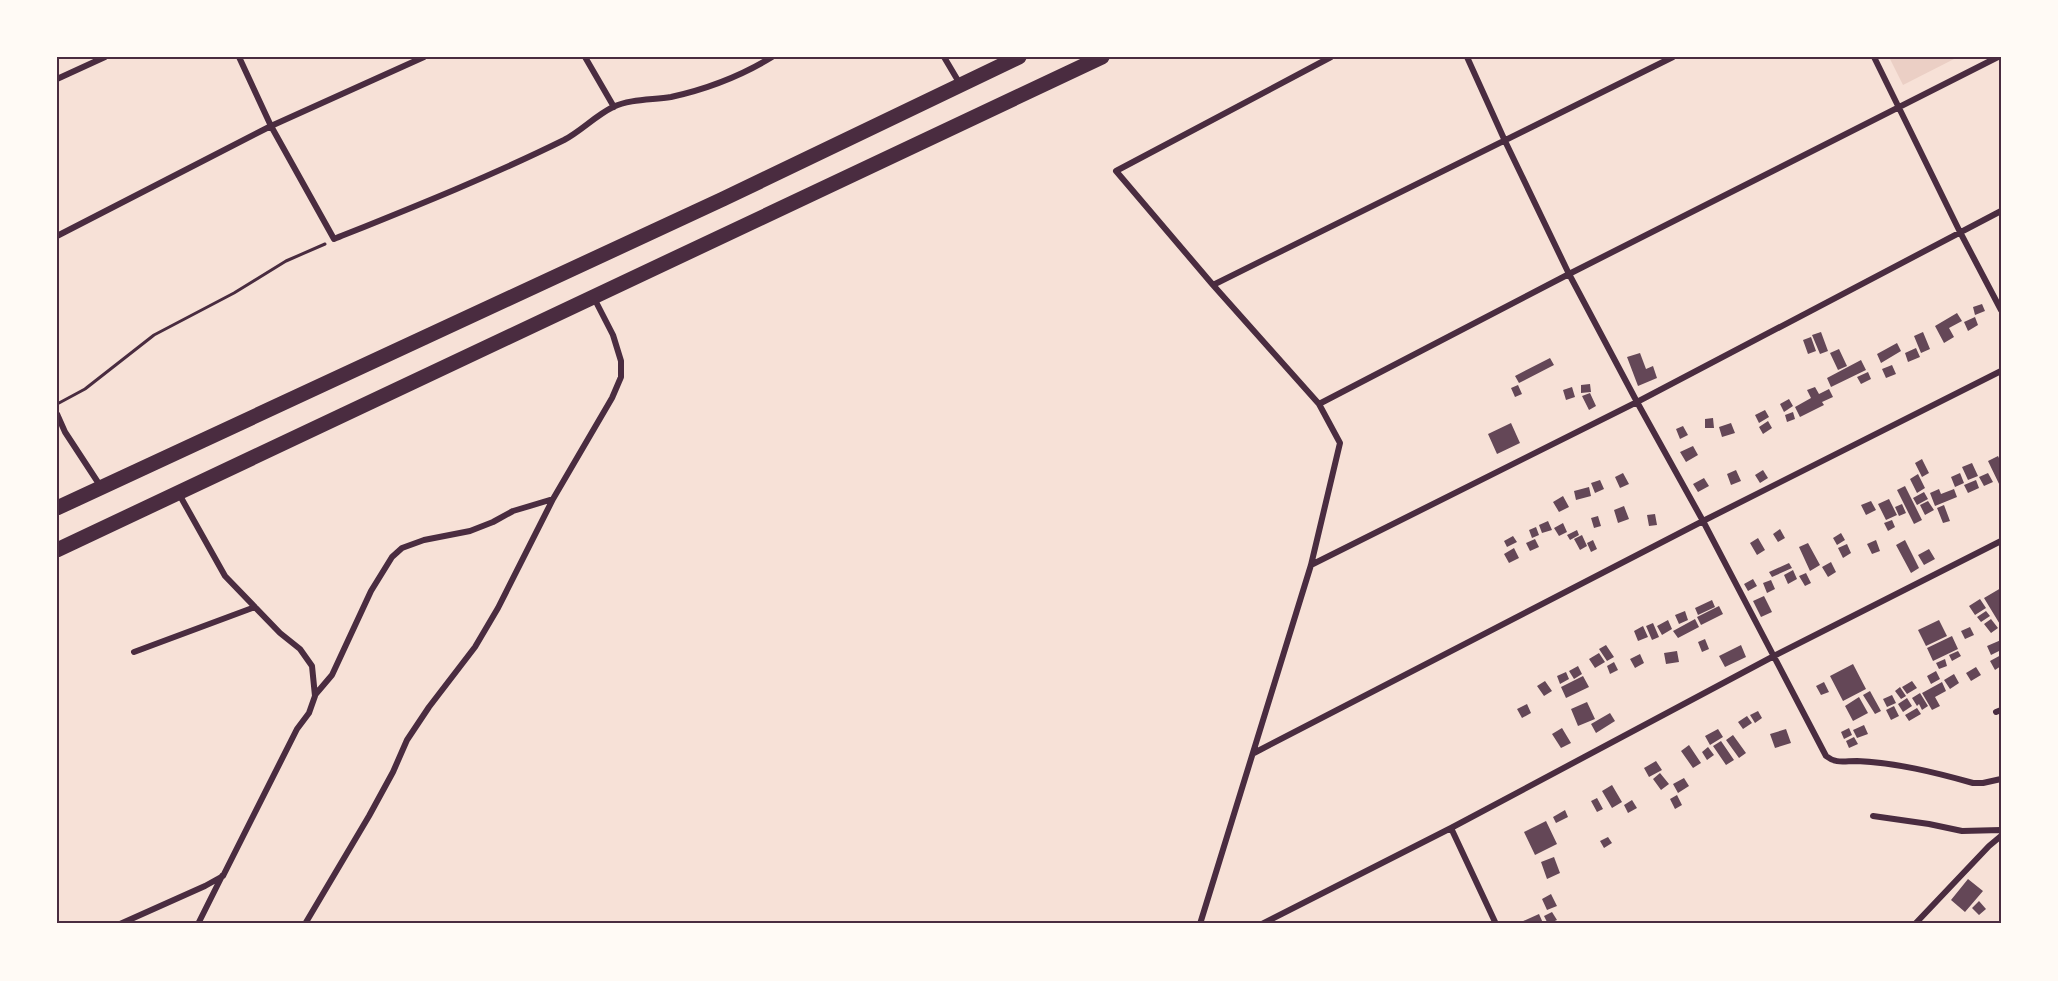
<svg xmlns="http://www.w3.org/2000/svg" width="2058" height="981" font-family="'Fira Sans Condensed',sans-serif">
<style>
.green{fill:#ebcfc5}
.building{fill:#644757}
.lines{fill:none;stroke-linecap:round;stroke-linejoin:round}
.path{stroke:#4a2c40;stroke-width:3}
.minor{stroke:#4a2c40;stroke-width:6}
.primary{stroke:#4a2c40;stroke-width:15}
.neatline{fill:none;stroke:#4a2c40;stroke-width:2}
</style>
<rect width="100%" height="100%" fill="#f7e1d7"/>
<path class="green" d="M1889 57H1958L1903 85Z"/>
<path class="building" d="M1982 304 1985 311 1975 315 1973 307Z
M1957 313 1962 321 1949 328 1954 337 1944 343 1935 326Z
M1975 317 1978 325 1968 331 1964 322Z
M1821 332 1828 351 1820 354 1812 335Z
M1923 332 1930 349 1921 353 1914 336Z
M1811 337 1816 351 1808 354 1803 340Z
M1897 343 1901 351 1881 363 1877 354Z
M1916 348 1920 357 1908 362 1905 353Z
M1839 349 1847 366 1838 370 1830 353Z
M1640 353 1646 369 1653 366 1657 378 1638 386 1627 357Z
M1550 358 1554 365 1519 383 1515 376Z
M1861 360 1866 370 1831 387 1827 378Z
M1892 365 1896 374 1886 378 1882 369Z
M1868 372 1871 379 1861 384 1857 377Z
M1590 384 1591 392 1581 393V385Z
M1518 385 1522 394 1515 397 1511 388Z
M1572 387 1575 397 1566 400 1563 390Z
M1815 387 1819 394 1829 389 1833 397 1822 402 1824 405 1800 417 1795 407 1811 398 1807 390Z
M1590 393 1596 406 1589 410 1582 396Z
M1789 399 1793 406 1784 412 1780 404Z
M1765 410 1769 417 1759 423 1755 415Z
M1793 412 1795 419 1787 422 1785 415Z
M1713 418 1714 428H1705V419Z
M1768 421 1772 428 1763 434 1759 427Z
M1511 423 1520 443 1497 454 1488 434Z
M1731 423 1735 433 1722 437 1719 427Z
M1683 426 1688 435 1680 439 1676 429Z
M1693 446 1698 455 1686 462 1680 452Z
M1998 456 2001 462V488L1988 461Z
M1922 459 1929 473 1922 477 1915 463Z
M1972 463 1978 476 1968 480 1962 467Z
M1736 470 1741 481 1731 485 1727 474Z
M1763 470 1768 478 1760 483 1755 475Z
M1623 473 1629 484 1620 488 1615 477Z
M1960 473 1964 483 1955 487 1951 477Z
M1988 473 1993 482 1984 486 1979 477Z
M1918 474 1925 488 1917 493 1910 479Z
M1704 478 1709 486 1698 492 1693 484Z
M1600 480 1604 489 1595 493 1591 483Z
M1976 480 1979 488 1968 493 1964 485Z
M1905 486 1922 520 1914 524 1897 490Z
M1589 487 1591 496 1576 500 1574 491Z
M1939 489 1941 494 1954 489 1957 497 1935 506 1930 493Z
M1924 492 1928 499 1917 505 1913 498Z
M1563 496 1569 507 1559 512 1553 502Z
M1889 499 1897 515 1886 520 1878 504Z
M1871 501 1876 510 1866 515 1861 505Z
M1928 501 1934 510 1925 515 1920 505Z
M1902 504 1906 513 1899 516 1895 507Z
M1944 505 1950 521 1943 523 1937 508Z
M1624 506 1629 519 1618 523 1614 510Z
M1655 514 1657 525 1649 526 1647 515Z
M1598 516 1601 526 1594 528 1591 518Z
M1892 520 1895 527 1888 531 1884 523Z
M1548 521 1552 530 1542 533 1539 525Z
M1563 523 1567 532 1559 536 1554 528Z
M1536 527 1539 535 1532 538 1529 530Z
M1780 529 1785 538 1778 542 1773 534Z
M1577 530 1579 535 1570 540 1567 535Z
M1841 533 1845 540 1837 545 1833 538Z
M1582 535 1587 546 1580 550 1574 539Z
M1513 536 1517 542 1507 547 1504 541Z
M1758 538 1765 550 1757 555 1750 543Z
M1535 539 1539 547 1530 551 1526 543Z
M1593 540 1597 549 1591 552 1587 543Z
M1876 540 1880 551 1872 554 1867 544Z
M1905 540 1919 568 1911 573 1896 545Z
M1808 543 1820 565 1810 571 1799 547Z
M1847 544 1851 553 1843 558 1838 548Z
M1514 548 1519 558 1509 563 1504 554Z
M1929 549 1935 559 1924 565 1918 555Z
M1831 562 1836 572 1828 577 1822 567Z
M1789 563 1792 568 1772 577 1769 572Z
M1793 570 1797 579 1788 584 1784 575Z
M1806 573 1811 583 1805 586 1799 576Z
M1753 579 1757 586 1748 591 1744 584Z
M1771 580 1775 589 1767 593 1763 583Z
M2001 588V626L1984 598Z
M1764 596 1772 612 1761 617 1753 601Z
M1980 599 1986 608 1975 615 1969 606Z
M1712 600 1715 607 1698 615 1695 608Z
M1719 606 1723 614 1701 625 1697 617Z
M1685 611 1688 620 1679 624 1675 615Z
M1986 611 1990 616 1981 622 1977 617Z
M1695 619 1699 627 1678 638 1673 631Z
M1991 619 1998 628 1991 633 1984 624Z
M1668 620 1672 629 1662 635 1657 626Z
M1939 620 1947 636 1926 646 1918 630Z
M1653 623 1659 637 1652 640 1646 626Z
M1643 626 1648 637 1638 641 1634 631Z
M1970 627 1974 635 1965 639 1961 631Z
M1952 636 1958 649 1933 661 1927 648Z
M1705 639 1709 649 1702 652 1698 642Z
M2001 640V650L1991 655 1987 646Z
M1606 645 1614 657 1607 661 1599 649Z
M1741 645 1746 657 1725 667 1719 656Z
M1677 651 1679 662 1666 664 1664 653Z
M1958 651 1961 656 1952 661 1949 655Z
M1599 653 1605 662 1595 668 1589 659Z
M1640 654 1644 663 1635 668 1630 659Z
M2001 655V666L1995 670 1990 661Z
M1945 659 1947 666 1939 669 1936 663Z
M1614 662 1618 670 1610 674 1607 666Z
M1853 664 1866 689 1843 701 1830 676Z
M1578 666 1582 674 1574 679 1569 671Z
M1976 667 1981 675 1971 681 1966 673Z
M1936 671 1940 679 1931 684 1927 676Z
M1566 672 1569 679 1560 684 1557 676Z
M1954 674 1959 683 1950 689 1944 680Z
M1583 676 1589 687 1566 698 1561 687Z
M1545 681 1552 691 1544 696 1537 686Z
M1912 681 1917 688 1907 694 1902 687Z
M1824 682 1829 692 1821 695 1816 686Z
M1942 682 1946 691 1935 697 1940 706 1932 710 1922 693Z
M1900 687 1906 696 1901 699 1895 691Z
M1870 691 1881 711 1875 714 1863 695Z
M1920 693 1928 706 1922 710 1919 704 1917 706 1912 698Z
M1892 695 1896 703 1887 707 1883 699Z
M1859 697 1868 713 1853 721 1845 706Z
M1907 698 1912 706 1903 712 1898 704Z
M1587 702 1595 719 1578 726 1571 709Z
M1527 704 1531 713 1522 718 1517 709Z
M1894 706 1899 716 1891 720 1886 710Z
M1917 708 1921 714 1909 721 1905 715Z
M1758 711 1762 718 1755 723 1750 715Z
M1610 713 1615 721 1596 733 1591 724Z
M1747 716 1752 723 1743 729 1738 722Z
M1864 725 1868 734 1857 738 1853 730Z
M1562 728 1571 743 1561 748 1552 734Z
M1849 728 1852 735 1844 739 1841 732Z
M1718 729 1723 737 1710 745 1705 736Z
M1786 729 1791 743 1775 748 1770 734Z
M1733 735 1746 753 1739 758 1726 740Z
M1854 737 1858 744 1849 748 1846 741Z
M1721 741 1734 760 1726 765 1713 746Z
M1689 745 1701 763 1693 768 1681 751Z
M1708 747 1714 755 1707 760 1702 752Z
M1656 761 1662 770 1649 777 1644 768Z
M1660 773 1669 784 1661 790 1653 779Z
M1684 778 1689 786 1678 793 1673 784Z
M1612 785 1622 802 1612 808 1602 791Z
M1677 795 1682 805 1675 809 1670 799Z
M1597 798 1603 809 1597 812 1591 801Z
M1632 800 1637 808 1628 813 1624 805Z
M1565 810 1568 817 1556 823 1553 817Z
M1546 821 1557 844 1535 855 1524 832Z
M1608 837 1612 843 1604 848 1600 841Z
M1554 857 1560 873 1547 879 1541 862Z
M1968 879 1983 891 1965 912 1951 900Z
M1551 894 1557 906 1547 910 1542 899Z
M1979 901 1986 909 1979 915 1972 908Z
M1552 912 1557 920 1548 924 1544 916Z
M1539 914 1543 923 1521 924V922Z"/>
<g class="lines">
<path class="path" d="M59 403 85 389 154 335 234 293 286 261 325 244"/>
<path class="minor" d="M239 57 271 126 334 239C411 208 489 177 564 140 581 131 595 116 613 107 630 99 652 100 671 97 707 89 741 76 772 57
M585 57 614 107
M944 57 960 84
M1467 57 1505 141 1569 274 1637 402 1703 521 1826 756C1836 764 1844 761 1857 761 1897 763 1934 772 1973 783H1983L2001 779
M1874 57 1960 232 2001 310
M57 79 105 57
M57 236 271 126 424 57
M1213 285 1673 57
M1319 404 1569 274 1998 57
M57 414 65 432 101 487
M1311 565 1637 402 2001 211
M134 652 255 607
M315 695 332 675 371 591 392 557 402 548 424 540 470 531 493 522 513 511 553 499 612 398 621 377V361L613 335 594 298
M1996 712 2001 710
M1254 753 1703 521 2001 371
M1873 816 1929 824 1962 831 2001 830
M1451 828 1496 924
M120 924 205 886 223 876 297 729 309 713 315 696 312 666 300 649 280 633 225 576 179 494
M198 924 222 876
M305 924 369 816 393 772 407 740 429 707 475 647 498 608 553 499
M1200 924 1311 565 1340 443 1319 404 1213 285 1116 171 1331 57
M1262 924 1451 828 1774 656 2001 541
M1915 924 1989 846 2001 836"/>
<path class="primary" d="M57 508 723 199 1019 57
M57 550 1102 57"/>
</g>
<rect width="2058" height="981" fill="none" stroke="#fffaf5" stroke-width="117"/>
<rect x="58" y="58" width="1942" height="864" class="neatline"/>
</svg>
